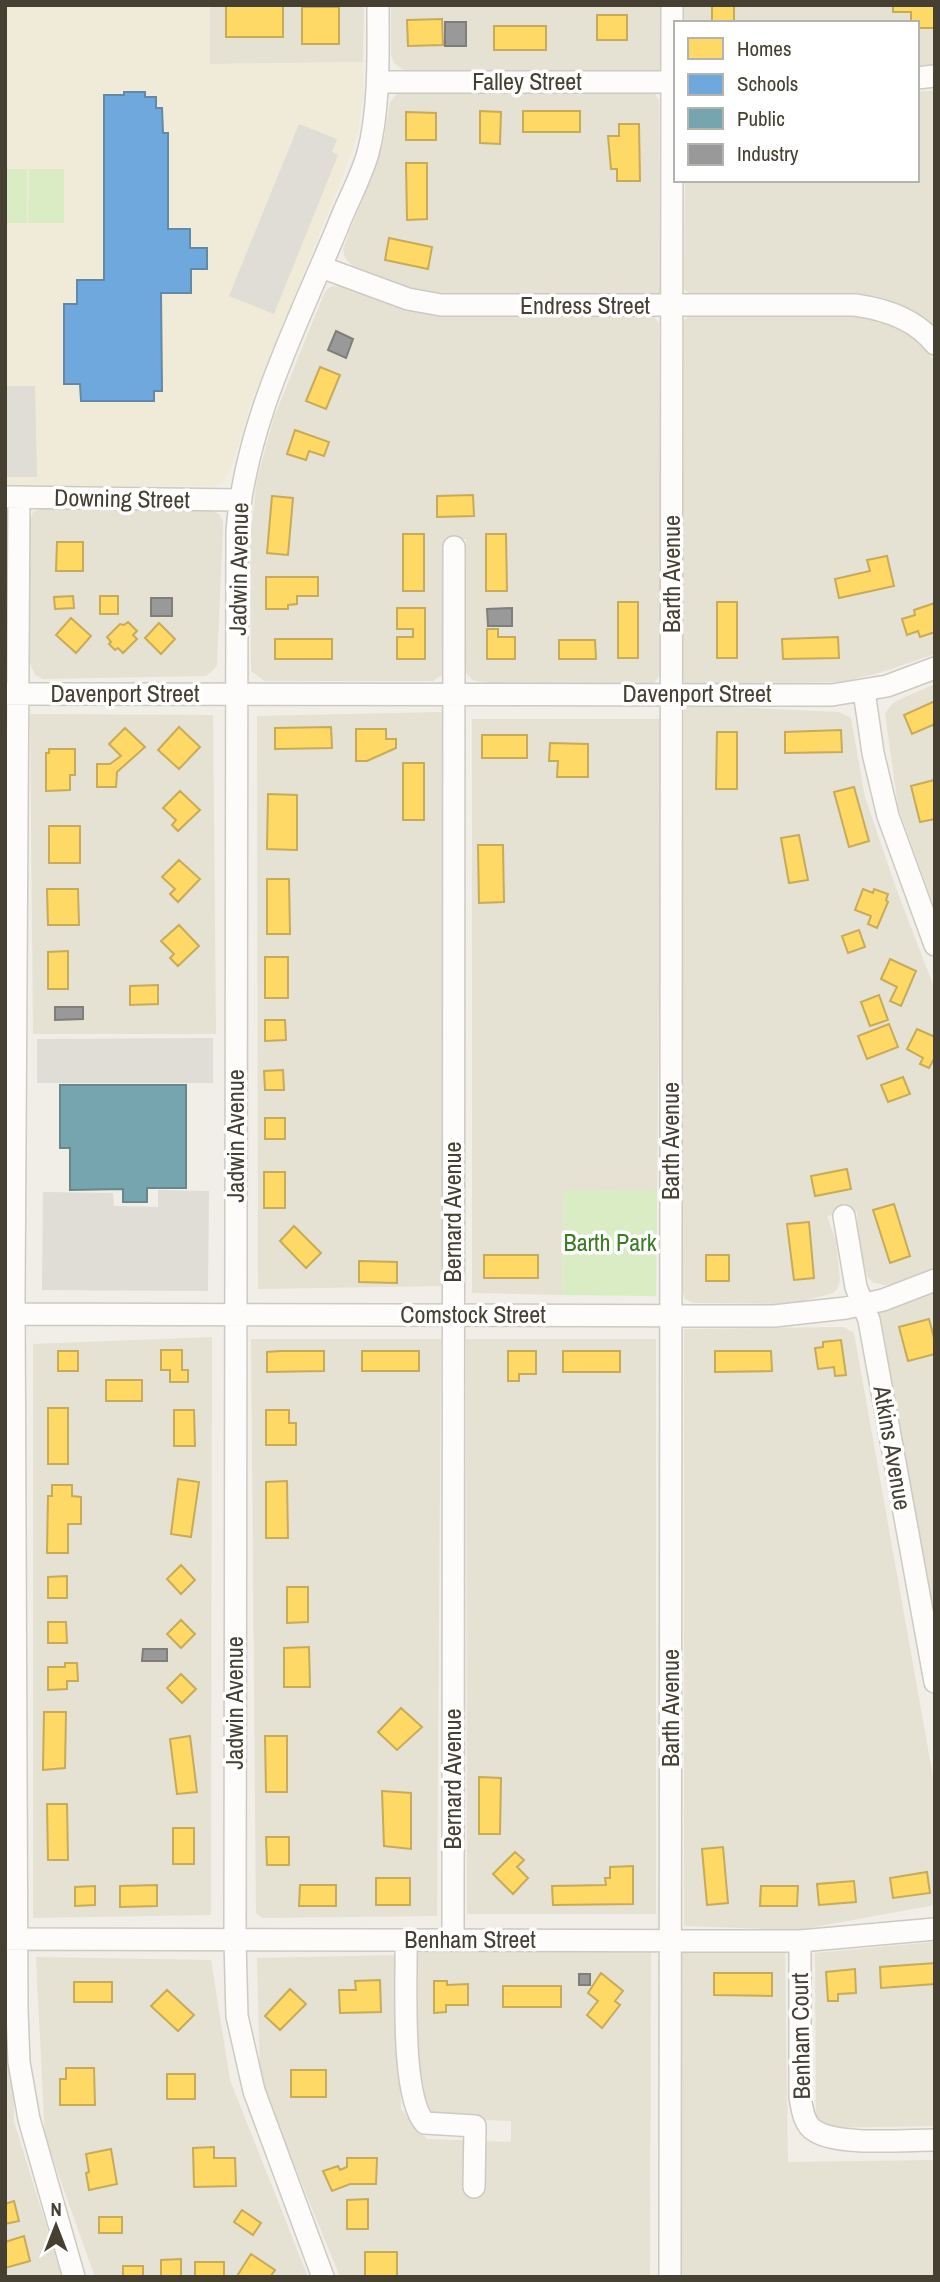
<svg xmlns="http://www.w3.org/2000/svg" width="940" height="2282" font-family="'Archivo Narrow',sans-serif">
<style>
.residential{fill:#e5e1d3}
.education{fill:#efebd8}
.green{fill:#d9ecc4}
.parking{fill:#dfddd6}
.homes{fill:#ffd966;stroke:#c8ab57;stroke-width:2}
.schools{fill:#6fa8dc;stroke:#6389a9;stroke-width:2}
.public{fill:#76a5af;stroke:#68878a;stroke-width:2}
.industry{fill:#999;stroke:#807e7a;stroke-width:2}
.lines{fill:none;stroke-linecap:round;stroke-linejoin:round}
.minor-casing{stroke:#cccac2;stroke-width:24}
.minor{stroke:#fdfcfb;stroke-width:21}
.labels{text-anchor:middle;stroke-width:7;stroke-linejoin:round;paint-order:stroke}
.street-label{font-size:24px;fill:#464033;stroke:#fff}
.park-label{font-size:24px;fill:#3a7c22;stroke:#fff}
</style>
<rect width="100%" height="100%" fill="#f0eee6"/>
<path class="residential" d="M210 5H364L363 62 210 64Z
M391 5H661V67L658 73 405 71 394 63 391 55Z
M684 5H935V66L917 69V23H684Z
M935 90V331L898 304 874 296H692L684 289 685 180H917V92Z
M648 91 655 94 659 100 660 294 652 297 436 295 410 289 358 272 345 258 343 249 383 144 390 102 397 94Z
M333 286 343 287 411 310 442 314 653 316 659 323 661 674 654 683H485L473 680 466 673 465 665 466 539H445L446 663 443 674 433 681H265L251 671 250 537 257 479 274 417 324 294 327 289Z
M855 313 883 319 902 330 920 343 935 362V654L882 672 842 682 688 685 683 681 684 320 690 315Z
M43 508H206L219 514 223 521V527L217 665 214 669 206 676 43 679 35 675 29 661V524L33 512Z
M935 684V909L898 807 885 713 894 702Z
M689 705 839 712 851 718 865 797 897 891 935 990V1273L901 1284 883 1285 872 1282 867 1276 858 1237 857 1211 827 1216 836 1241 840 1280 837 1289 833 1293 792 1304 693 1303 685 1299 681 1288 684 710Z
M442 712 443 1286 258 1289 257 716Z
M30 714 213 715 216 1034H33Z
M472 719H662L657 1191 564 1190 562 1295 472 1293Z
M935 1292V1628L877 1314Z
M844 1327 854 1333 935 1788V1905L798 1930 684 1926V1329Z
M212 1337 211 1915 33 1918V1344Z
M251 1339H441L437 1916 262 1918 256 1913Z
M466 1339H656V1914H467Z
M935 1942V2126L816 2128 815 1953Z
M5 1949H13L14 2121 62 2277H5Z
M681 1949 785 1953 788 2162 935 2160V2277H681Z
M418 1950 651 1951 650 2277H340L260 2081 257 1958 397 1955 401 2109 427 2139 511 2142V2121L435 2118 417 2084Z
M36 1957 211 1960 230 2080 308 2277H95L45 2137Z"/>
<path class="education" d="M5 5H210V64L363 62 364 93 357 136 340 183 250 405 230 471 222 483 213 486H5Z"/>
<path class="green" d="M5 169H27V223H5Z
M29 169H64V223H28Z
M564 1190 657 1191 656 1296 562 1295Z"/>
<path class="parking" d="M299 124 337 139 332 152 338 155 274 314 229 296Z
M35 386 37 477H5V386Z
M213 1038V1083H37V1039Z
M158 1190 209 1191 208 1291 42 1290 43 1192 113 1193 114 1206 158 1207Z"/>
<path class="homes" d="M226 5H283V37H226Z
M712 5H734V23H712Z
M893 5H935V28H917V23H911V12H893Z
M302 7H339V44H302Z
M597 15H627V40H597Z
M442 19 443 45 408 46 407 20Z
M494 26H546V50H494Z
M480 111 501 112 500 144 480 143Z
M523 111H580V132H523Z
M406 112 436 113V140H406Z
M619 124H639L640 181H617V169H611L608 136H619Z
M406 163H427V219L407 220Z
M389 238 432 247 428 269 385 260Z
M320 367 340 375 326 409 306 401Z
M295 430 329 442 324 456 309 451 306 460 287 454Z
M473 495 474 516 437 517V496Z
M272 496 293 498 288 555 267 553Z
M403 534H424V591H403Z
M486 534H506L507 591H486Z
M57 542H83V571H56Z
M887 556 894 586 839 598 835 579 870 571 867 560Z
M266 577H318V596H297V604L288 605V609H266Z
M73 596 74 608 55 609 54 597Z
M100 596H118V614H100Z
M618 602H638V658H618Z
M717 602H737V658H717Z
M935 603V632L920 637 918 631 907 635 902 619 915 615 914 610Z
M397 608H425V659H397V637H413V629H397Z
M71 618 91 636 76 653 56 635Z
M128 622 137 631 133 635 137 639 123 653 118 648 115 650 109 644 111 642 107 637 120 624 124 625Z
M159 623 175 639 161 654 145 638Z
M487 629H498V637H515V659H487Z
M838 637 839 658 783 659 782 639Z
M275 639H332V659H275Z
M559 640H595L596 659H559Z
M935 701V724L912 734 904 715Z
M179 727 200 747 179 769 158 750Z
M331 727 332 748 275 749V728Z
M125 728 145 747 117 772 116 787H97V764H110L121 756 109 744Z
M356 729H386V739H396V748L367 761H356Z
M841 730 842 752 785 753V732Z
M717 732H737V789H716Z
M482 735H527V758H482Z
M550 743 588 744V777H557L558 761H549Z
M49 749H75V775H70V790L46 791V753H49Z
M403 763H424V820H403Z
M934 780 935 819 920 822 911 786Z
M854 787 869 841 849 847 834 792Z
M180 791 200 810 178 831 172 825 176 820 163 808Z
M268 794 297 795V850L267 849Z
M49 826H80V863H49Z
M799 835 808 880 789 883 781 838Z
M478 845H503L504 902 479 903Z
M179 860 200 879 178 902 170 894 175 889 162 877Z
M267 879H289L290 934H267Z
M47 889H78L79 925H48Z
M863 889 873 893 874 889 888 894 886 900 888 902 877 928 868 924 871 916 855 910Z
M179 925 199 946 178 966 170 958 174 954 161 941Z
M859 930 865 947 848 953 842 936Z
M68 951V989H48V952Z
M265 957H288V998H265Z
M890 959 916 971 901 1006 890 1001 897 987 881 979Z
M158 985V1004L130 1005V986Z
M879 995 888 1020 870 1026 861 1002Z
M265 1020H285L286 1040 265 1041Z
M889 1024 898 1047 867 1059 858 1036Z
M917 1029 935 1037V1057L929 1068 920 1064 923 1058 907 1049Z
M283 1070 284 1090H265L264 1071Z
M903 1077 910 1094 888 1102 881 1085Z
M265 1118H285V1139H265Z
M847 1169 851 1189 815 1196 811 1176Z
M264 1172H285V1208H264Z
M894 1204 910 1256 890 1263 873 1210Z
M809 1222 814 1278 794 1280 787 1224Z
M294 1226 321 1253 306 1268 280 1241Z
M484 1255H538V1278H484Z
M706 1255H729V1281H706Z
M359 1261 397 1262V1283L359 1282Z
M929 1319 935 1342V1354L908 1361 899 1327Z
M841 1340 846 1375 835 1376 834 1367 818 1369 815 1348 823 1347V1342Z
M161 1350H182V1370H188V1382H170V1370H161Z
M58 1351H78V1371H58Z
M280 1351H324V1371L267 1372V1352Z
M362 1351H419V1371H362Z
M508 1351H536V1374H519V1381H508Z
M563 1351H620V1372H563Z
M715 1351H771L772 1371 715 1372Z
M106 1380H142V1401H106Z
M48 1408H68V1464H48Z
M174 1410H194L195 1446H174Z
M266 1410H289V1423H296V1445H266Z
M178 1479 199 1482 191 1537 171 1534Z
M287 1481 288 1538H266V1482Z
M52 1485H72V1496L81 1497V1524H68V1553H47L48 1496H52Z
M181 1565 195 1580 181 1594 167 1579Z
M67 1576V1598H48V1577Z
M287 1587H308V1622L287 1623Z
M181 1620 195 1634 181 1648 167 1634Z
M48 1622H66L67 1643H48Z
M309 1647 310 1687H284V1648Z
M65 1663H77L78 1681H67V1689L48 1690V1667H65Z
M181 1674 196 1689 182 1703 167 1688Z
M401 1708 422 1727 397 1750 378 1732Z
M44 1712H66L65 1768 43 1770Z
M190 1736 197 1792 177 1794 170 1739Z
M265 1736H287V1792H266Z
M479 1777 501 1778 500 1834H479Z
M382 1791 411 1793V1849L384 1846Z
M47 1804H67L68 1860H48Z
M173 1828H194V1864H173Z
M266 1837H289V1865H267Z
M723 1847 728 1903 707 1905 702 1849Z
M515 1852 524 1860 517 1867 528 1878 513 1894 493 1874Z
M633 1866V1904L553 1905 552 1886 606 1885 605 1878H610V1867Z
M927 1872 930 1893 893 1898 890 1878Z
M376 1878H410V1905H376Z
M854 1881 856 1902 819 1905 817 1884Z
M157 1885V1906L120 1907V1886Z
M300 1885H336V1906H299Z
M95 1886V1905L75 1906V1887Z
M761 1886H798L797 1906H760Z
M935 1963V1984L881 1988 880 1967Z
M855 1969 856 1993 838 1994V2001H828L826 1972Z
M601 1973 623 1991 615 2001 620 2005 602 2028 587 2015 598 2001 588 1993Z
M714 1973H772V1996L714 1995Z
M380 1980 381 2012 340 2013 339 1990H356L355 1981Z
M434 1981H447V1985L468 1984V2005H446V2012L434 2013Z
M74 1982H112V2002H74Z
M503 1986H561V2007H503Z
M290 1989 306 2004 280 2030 265 2016Z
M167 1990 194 2015 178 2031 151 2006Z
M66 2068H94L95 2105H60V2079H66Z
M291 2070H326V2097H291Z
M167 2074H195V2099H167Z
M214 2147V2158H235L236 2186 194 2187 193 2148Z
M111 2149 117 2184 89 2190 86 2173 89 2172 86 2154Z
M347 2158H377L376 2184H350L332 2191 323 2171 338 2166 340 2170 347 2167Z
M368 2199V2229H347V2200Z
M14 2201 19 2221 5 2224V2204Z
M242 2210 261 2223 253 2235 234 2222Z
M99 2217H122V2233H99Z
M24 2236 30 2261 5 2268V2242Z
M365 2252H397V2276H365Z
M251 2254 275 2270 270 2277 237 2276Z
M181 2259V2277H161V2260Z
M195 2262H224V2277H195Z
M123 2266H143V2277H123Z"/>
<path class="schools" d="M124 92H145V97H156V108H162L163 133H168V229H190V248H207V269H191V293H161L162 391H154V401H81L80 384H64V304H77V280H104V95H124Z"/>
<path class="public" d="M60 1085H186V1188H147V1202H123V1189L70 1190V1148H60Z"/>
<path class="industry" d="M445 22H466V46H445Z
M336 331 353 339 346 358 328 350Z
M151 598H172V616H151Z
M512 608V626H488L487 609Z
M55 1007H83V1019L55 1020Z
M143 1649H167V1661H142Z
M579 1974H590V1985H579Z"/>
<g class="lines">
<defs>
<path id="minor" d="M917 78 935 76
M378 82H676
M321 267 408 299 441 305H855C884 309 916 319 935 344
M7 497 239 500
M19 497 14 1297 17 2011 19 2062 29 2119 74 2277
M864 691 873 753 888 816 935 945
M5 694 832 695 887 686 935 668
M844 1216 856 1287 869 1320 935 1682
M5 1314 774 1316 846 1308 883 1300 935 1280
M5 1939 800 1941 935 1929
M406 1940C407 1979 400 2096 425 2123L475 2126 474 2187
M453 1940 454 547
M800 1941V2097C802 2109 804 2125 815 2131 839 2146 905 2140 935 2140
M323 2277 254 2091 237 2016 235 1940 237 532C245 424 297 325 338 226 347 202 361 178 368 153 380 108 378 52 378 5
M670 2277 672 5"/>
</defs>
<use href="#minor" class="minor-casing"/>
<use href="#minor" class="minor"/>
</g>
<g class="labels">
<g class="street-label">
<text x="527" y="90">Falley Street</text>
<text x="585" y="314">Endress Street</text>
<text transform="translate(122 499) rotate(1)" y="8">Downing Street</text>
<text transform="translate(239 569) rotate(-89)" y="8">Jadwin Avenue</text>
<text transform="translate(672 574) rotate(-90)" y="8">Barth Avenue</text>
<text x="125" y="702">Davenport Street</text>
<text x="697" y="702">Davenport Street</text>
<text transform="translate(236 1136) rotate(-90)" y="8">Jadwin Avenue</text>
<text transform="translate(671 1141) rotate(-90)" y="8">Barth Avenue</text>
<text transform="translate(453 1212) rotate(-90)" y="8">Bernard Avenue</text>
<text x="473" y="1323">Comstock Street</text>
<text transform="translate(892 1448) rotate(80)" y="8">Atkins Avenue</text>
<text transform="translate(235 1703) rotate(-90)" y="8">Jadwin Avenue</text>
<text transform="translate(671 1708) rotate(-90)" y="8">Barth Avenue</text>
<text transform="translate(453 1779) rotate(-90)" y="8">Bernard Avenue</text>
<text x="470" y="1948">Benham Street</text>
<text transform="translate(801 2036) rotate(-91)" y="8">Benham Court</text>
</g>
<g class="park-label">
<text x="610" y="1251">Barth Park</text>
</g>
</g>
<rect width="940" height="2282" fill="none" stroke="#464033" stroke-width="14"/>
<rect x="674" y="21" width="245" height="161" fill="#ffffff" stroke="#b5b3ad" stroke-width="2"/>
<rect x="688" y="38" width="35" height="21" fill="#ffd966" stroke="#b5b3ad" stroke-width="2"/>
<text x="737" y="56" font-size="21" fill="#464033">Homes</text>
<rect x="688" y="74" width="35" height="21" fill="#6fa8dc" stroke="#b5b3ad" stroke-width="2"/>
<text x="737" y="91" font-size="21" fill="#464033">Schools</text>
<rect x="688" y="108" width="35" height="21" fill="#76a5af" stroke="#b5b3ad" stroke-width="2"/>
<text x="737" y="126" font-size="21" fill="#464033">Public</text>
<rect x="688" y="144" width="35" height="21" fill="#999999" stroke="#b5b3ad" stroke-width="2"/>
<text x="737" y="161" font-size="21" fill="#464033">Industry</text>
<g transform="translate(56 2226)" stroke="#ffffff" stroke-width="5" paint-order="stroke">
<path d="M0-5L12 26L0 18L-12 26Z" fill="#464033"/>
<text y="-10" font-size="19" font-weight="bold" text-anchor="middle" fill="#464033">N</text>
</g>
</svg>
